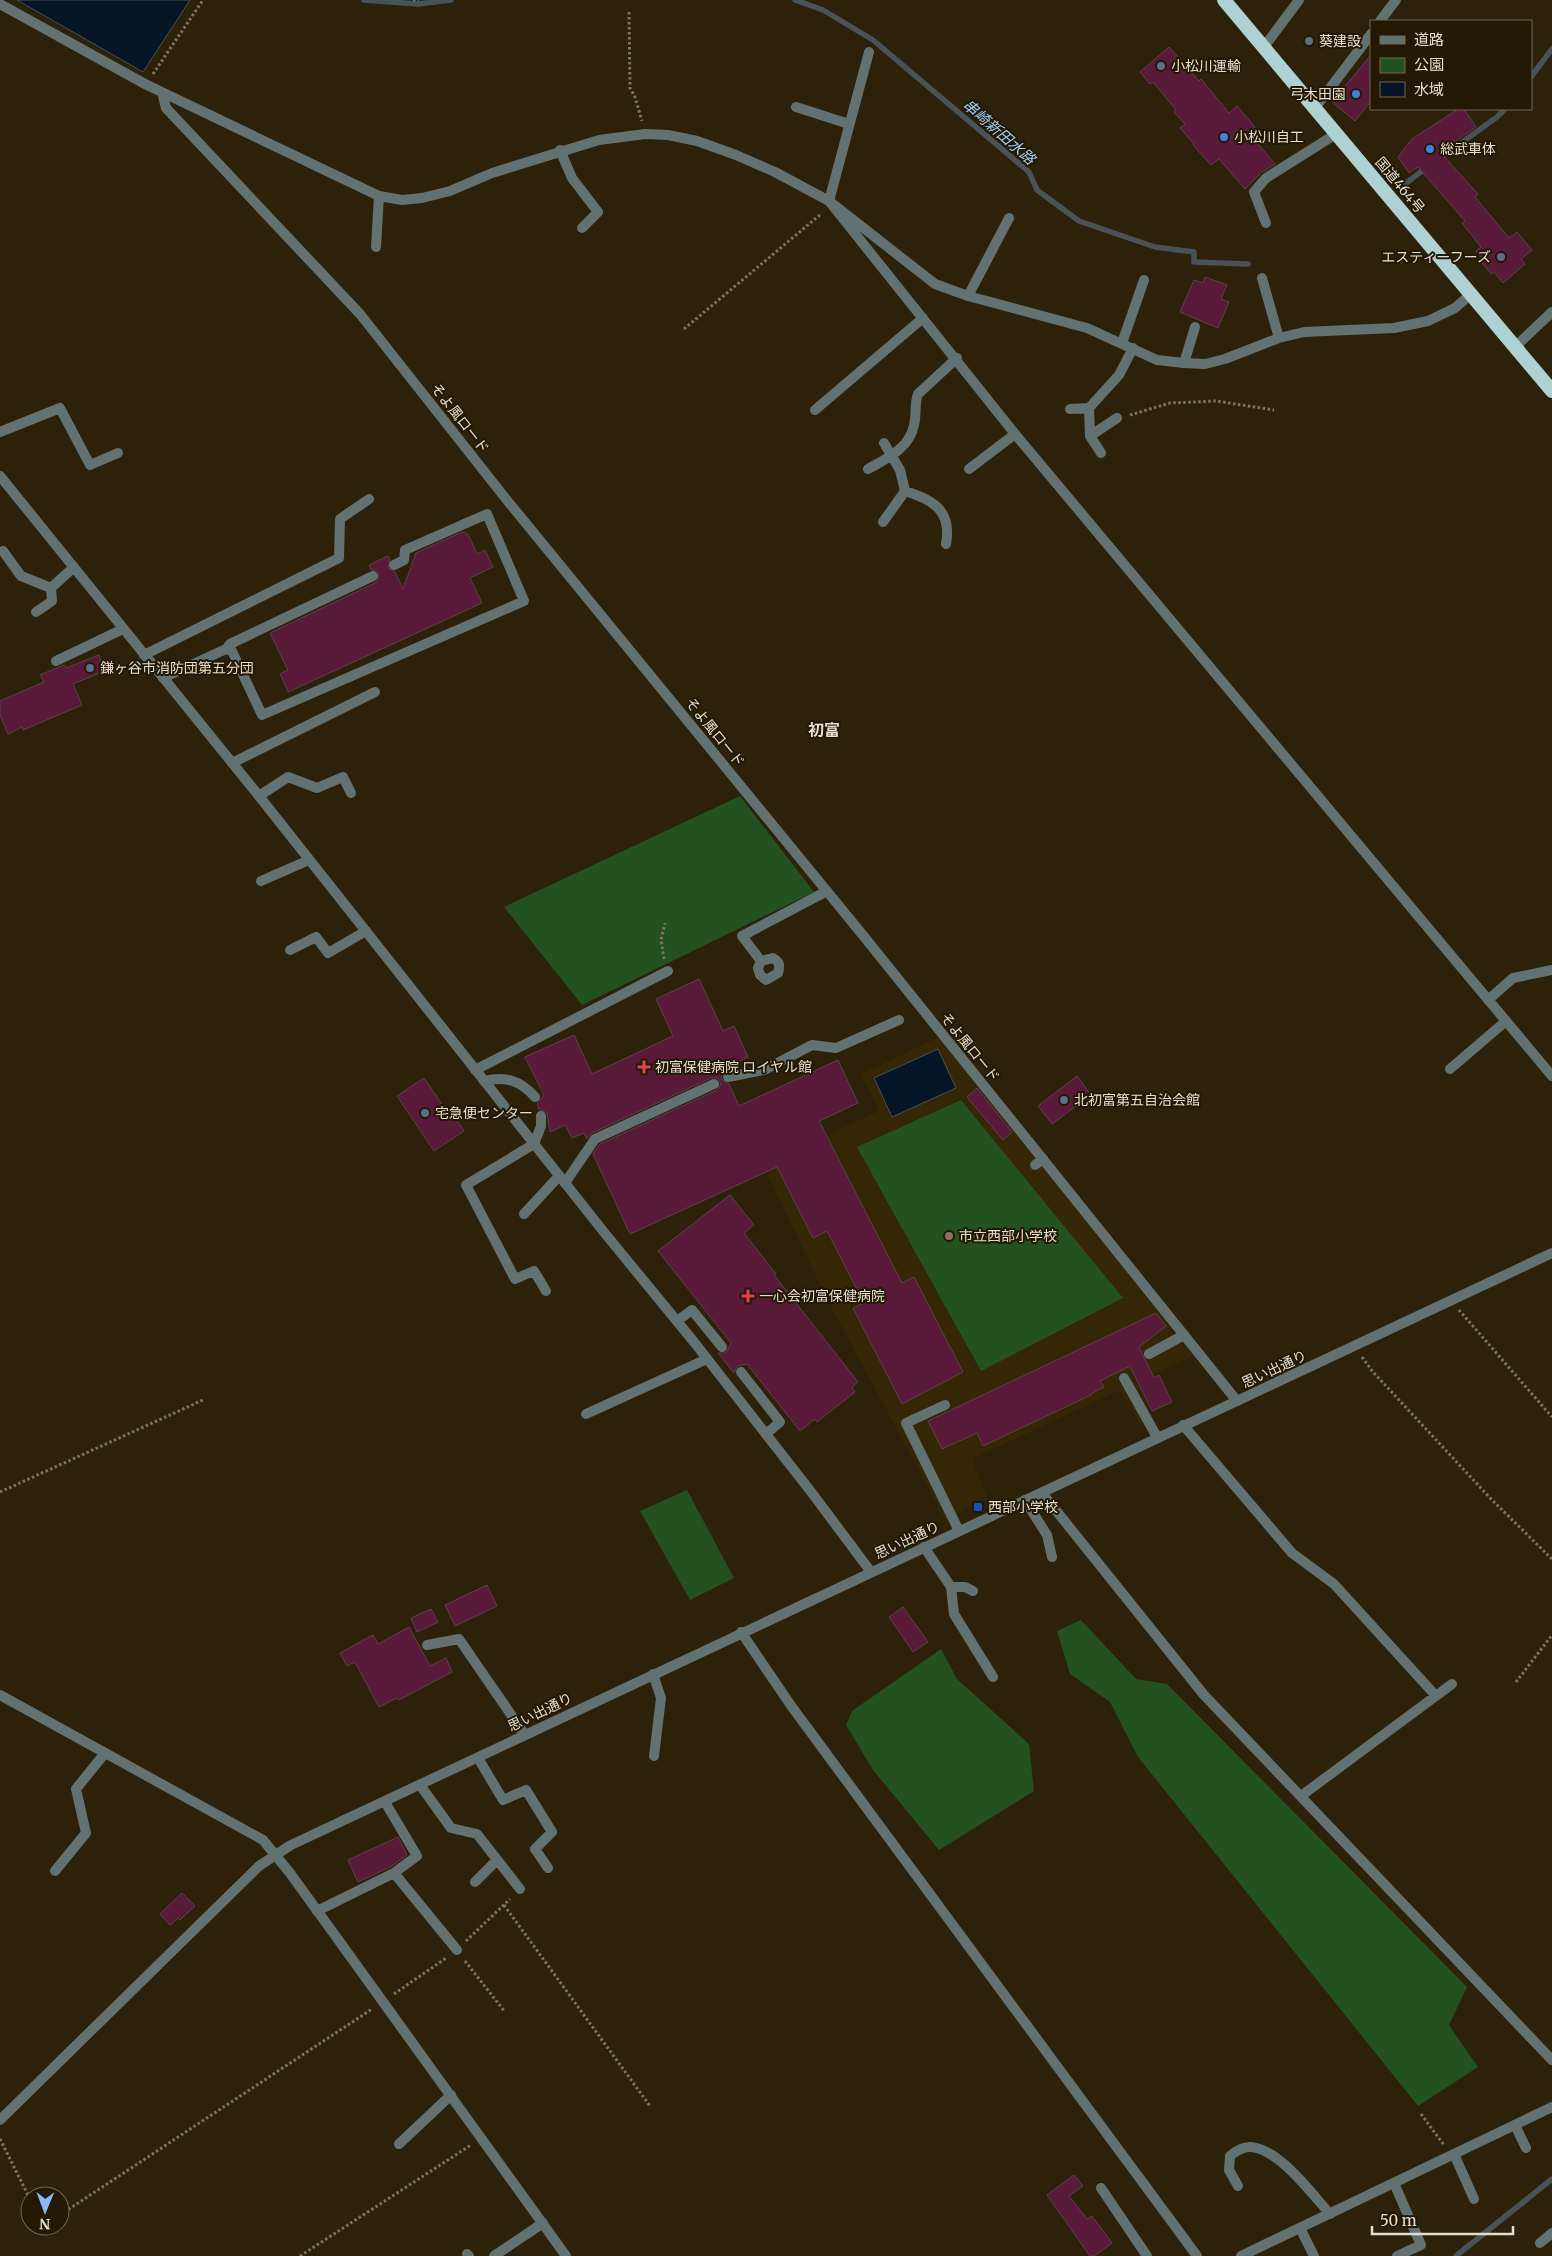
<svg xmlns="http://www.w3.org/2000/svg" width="1552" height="2256" font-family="Merriweather,'Noto Sans JP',serif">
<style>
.built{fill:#352606}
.green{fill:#235220}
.water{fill:#041626;stroke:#485259}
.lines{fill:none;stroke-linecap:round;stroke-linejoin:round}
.stream{stroke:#485259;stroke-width:5.5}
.building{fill:#591939;stroke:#5c414c}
.path{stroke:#7e7460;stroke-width:3;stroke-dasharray:2.5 2.5;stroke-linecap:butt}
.service{stroke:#627273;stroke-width:10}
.minor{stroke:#627273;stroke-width:10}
.tertiary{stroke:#627273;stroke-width:10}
.trunk{stroke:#aed2d4;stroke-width:14}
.service-dot{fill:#5c6f8a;stroke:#231802;stroke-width:2}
.shop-dot{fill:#3f7fe0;stroke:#231802;stroke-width:2}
.health-dot{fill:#e0444e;stroke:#231802;stroke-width:2}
.education-dot{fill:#8d6e63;stroke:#231802;stroke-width:2}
.transit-dot{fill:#1a4fb4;stroke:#231802;stroke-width:2}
.labels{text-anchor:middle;stroke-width:4;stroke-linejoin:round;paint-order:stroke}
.poi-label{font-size:14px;fill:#e5ddcf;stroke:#231802;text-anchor:start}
.street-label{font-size:14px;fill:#e5ddcf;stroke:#231802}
.water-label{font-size:15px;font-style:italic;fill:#9ecdf8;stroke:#231802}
.quarter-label{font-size:16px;font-weight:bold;fill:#e5ddcf;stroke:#231802}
</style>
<rect width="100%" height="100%" fill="#2d2109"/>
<path class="built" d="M939 1037 1172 1323 1167 1326 1193 1356 1137 1382 1152 1418 1140 1425 1120 1390 972 1459 987 1496 946 1521 831 1307 762 1164 879 1111 861 1074Z"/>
<path class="green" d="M740 796 814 892 582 1005 504 907Z
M961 1100 1123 1298 981 1371 857 1147Z
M687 1490 734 1578 690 1600 640 1511Z
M1081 1620 1136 1679 1167 1684 1467 1987 1449 2025 1478 2067 1418 2106 1138 1757 1110 1702 1070 1674 1057 1631Z
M941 1649 957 1679 1029 1744 1034 1791 939 1850 873 1770 846 1725 852 1711Z"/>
<path class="water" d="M17 0H190L143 72Z
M938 1049 956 1088 892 1117 874 1078Z"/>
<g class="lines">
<path class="stream" d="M364 0 418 4 451 0
M795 0 823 10 873 40 1029 172 1037 190 1079 221 1155 247 1194 252V262L1248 264
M1531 77 1552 49
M1439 159 1497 117 1505 109
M1405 184 1427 167
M1456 2256 1552 2179"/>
</g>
<path class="building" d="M1169 47 1199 81 1201 79 1229 113 1237 106 1255 127 1249 133 1275 164 1262 172 1245 189 1219 159 1211 165 1193 145 1194 144 1180 128 1185 124 1174 112 1176 110 1153 82 1150 84 1140 72Z
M1371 55V101L1355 121 1332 102Z
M1458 109H1464L1476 127 1440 152 1478 194 1475 197 1509 238 1517 232 1532 250 1521 259 1525 264 1503 283 1494 272 1491 274 1482 263 1484 261 1476 251 1481 247 1462 223 1465 221 1418 167 1409 173 1398 157 1412 139Z
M1205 277 1227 285 1221 299 1229 302 1218 328 1180 312 1194 280 1203 283Z
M462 532 468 534 477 554 485 550 493 567 470 578 482 603 288 692 280 674 288 670 270 633 377 582 379 574 376 570H371L369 565 388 556 390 560 388 568 395 572 403 589 416 553Z
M99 655 105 671 73 684 82 705 23 730 22 727 8 734 0 715V701L44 682 40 675 64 665 66 668Z
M699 979 723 1031 734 1026 748 1057 722 1069 721 1079 729 1084 739 1106 838 1060 858 1103 819 1121 902 1283 914 1277 963 1372 902 1404 853 1308 864 1303 827 1231 813 1238 777 1167 630 1234 593 1154 600 1144 717 1090 721 1084 718 1078H711L592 1133 587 1139 584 1133 572 1138 565 1125 550 1132 547 1113 539 1109 537 1104 544 1095 525 1057 574 1035 592 1074 673 1036 656 999Z
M1077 1076 1091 1095 1052 1124 1038 1106Z
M424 1078 452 1119 455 1117 464 1131 434 1151 397 1096Z
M977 1088 1012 1132 1003 1140 967 1097Z
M730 1195 754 1225 744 1233 776 1274 774 1275 858 1382 852 1387 855 1392 817 1422 815 1419 800 1431 747 1364 737 1366 734 1373 718 1353H726L731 1343 658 1251Z
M1156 1313 1166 1326 1139 1347 1154 1378 1159 1375 1172 1402 1152 1411 1130 1366 1100 1381 1104 1387 1091 1394V1395L983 1446 977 1433 942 1449 928 1421Z
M487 1585 497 1606 455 1626 445 1605Z
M903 1607 928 1642 913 1652 889 1617Z
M431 1609 438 1622 417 1632 411 1618Z
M409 1627 430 1666 446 1658 452 1672 399 1700 397 1698 379 1707 355 1662 347 1666 340 1653 373 1635 378 1644Z
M398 1837 407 1855 392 1866 358 1882 348 1860Z
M182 1893 195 1906 180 1920 178 1918 170 1925 160 1914Z
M1074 2175 1083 2186 1069 2196 1087 2219 1092 2216 1112 2243 1094 2256H1090L1047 2195Z"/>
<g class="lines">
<path class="path" d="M413 0H419
M629 12 630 88 635 97 642 121
M153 74 203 0
M684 329 821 214
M1130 415 1170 403 1216 401 1274 410
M664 959 661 940 665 923
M1459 1310 1552 1417
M1362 1357 1373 1372 1492 1500 1552 1559
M0 1492 203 1400
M1516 1682 1552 1635
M504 1905 650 2106
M466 1941 510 1899
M465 1961 505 2012
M394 1994 446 1958
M1421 2114 1444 2145
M0 2139 30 2199
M60 2215 372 2009
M300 2256 471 2145"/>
<path class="service" d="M1380 21 1396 0
M1315 108 1371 34
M560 150 572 178 598 212 582 228
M1266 223 1254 192 1266 178 1336 134
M376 247 379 196
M1184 363 1195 327
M1070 409 1089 408
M1117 418 1090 436 1089 408 1119 375 1133 348
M0 432 60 408 90 465 118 453
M1090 436 1101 453
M884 443 900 470 905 491C934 500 952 511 946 544
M868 469C886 459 910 448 914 425 917 414 914 404 918 394L957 358
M969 469 1015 434
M883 522 905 491
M3 551 21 576 51 588 52 601 36 612
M373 576 230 644 226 649 232 651 262 715 524 601 487 514 405 550 404 560 394 565
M51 588 74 567
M144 655 339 558 340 519 369 499
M163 678 226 649
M232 763 375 692
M259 796 288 777 317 788 343 777 351 793
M261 881 309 860
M290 950 316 937 328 953 366 931
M761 961 773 958C780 962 780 966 778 973L766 980 760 975 758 968 761 961 742 936 827 891
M1488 1000 1513 978 1552 970
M1450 1069 1506 1021
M475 1070 668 971
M728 1077 764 1070 812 1045 836 1048 899 1020
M484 1081C505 1076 520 1080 535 1097
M541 1116V1126L534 1144 466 1185 515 1279 534 1271 546 1291
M1035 1165 1043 1159
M565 1183 595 1139 714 1084
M524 1214 559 1176
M677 1321 692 1310 722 1347
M1149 1354 1184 1335
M741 1372 780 1422 766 1434
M1124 1378 1157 1437
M945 1405 906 1423 959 1531
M1183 1425 1292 1553 1334 1584 1436 1696
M1025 1500 1047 1535 1052 1557
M924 1547 951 1587 954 1614 993 1677
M951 1587H965L973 1591
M427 1645 459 1639 525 1735
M653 1674 661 1698 654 1756
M478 1758 503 1800 526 1790 552 1832 535 1849 548 1868
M420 1785 451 1828 477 1834 520 1889
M1301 1796 1452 1684
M55 1871 86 1833 76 1789 105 1753
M394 1873 457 1950
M475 1882 497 1860
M317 1911 394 1873 417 1856 385 1802
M1515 2125 1526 2148
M399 2144 451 2095
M1454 2154 1474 2199
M1394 2183 1421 2245 1397 2256
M1238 2186 1229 2170 1230 2156C1236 2151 1243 2146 1251 2147 1279 2149 1312 2194 1330 2214
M1101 2188 1147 2256
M1300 2228 1314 2256
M1540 2243 1552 2233
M467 2254 469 2256
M494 2256 543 2223"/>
<path class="minor" d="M0 4 145 84 379 196 402 200 422 198 450 191 492 173 599 140 645 134 668 135 697 141 736 155 775 172 829 201 935 284 968 296 1087 328 1157 360 1184 363 1205 364 1225 359 1279 338 1304 332 1394 328 1428 321 1455 308 1471 294
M1264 47 1299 0
M869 52 829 201 1015 434 1552 1076
M162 92 166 108 360 314 506 499 866 939 1237 1401
M796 107 849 124
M1262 278 1279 338
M968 296 1009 218
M1122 343 1144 280
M1515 347 1552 312
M815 410 923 318
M56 661 123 629
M586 1414 707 1359
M1042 1493 1204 1695 1552 2060
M741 1632 792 1707 1197 2256
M342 1945 566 2256
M1241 2256 1552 2107"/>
<path class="tertiary" d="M0 476 259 796 603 1231 694 1342 812 1493 871 1572
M0 1695 263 1840 290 1873 342 1945
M0 2120 259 1866 291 1845 1552 1253"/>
<path class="trunk" d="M1224 0 1552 391"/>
</g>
<g class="service-dot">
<circle cx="1309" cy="41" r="5"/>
<circle cx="1161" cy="66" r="5"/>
<circle cx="1501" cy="257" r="5"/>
<circle cx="90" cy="668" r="5"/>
<circle cx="1064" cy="1100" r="5"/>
<circle cx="425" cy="1113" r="5"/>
</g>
<g class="shop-dot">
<circle cx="1356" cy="94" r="5"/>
<circle cx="1224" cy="137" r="5"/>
<circle cx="1430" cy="149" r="5"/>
</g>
<g class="health-dot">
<path d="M641.5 1059.5h5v5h5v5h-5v5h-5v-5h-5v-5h5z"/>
<path d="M745.5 1288.5h5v5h5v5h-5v5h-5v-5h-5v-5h5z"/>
</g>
<circle class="education-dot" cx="949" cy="1236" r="5"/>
<rect class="transit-dot" x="973" y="1502" width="10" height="10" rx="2.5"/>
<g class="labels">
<g class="poi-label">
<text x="1319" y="46">葵建設</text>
<text x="1171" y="71">小松川運輸</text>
<text x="1346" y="99" text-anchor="end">弓木田園</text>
<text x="1234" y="142">小松川自工</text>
<text x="1440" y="154">総武車体</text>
<text x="1491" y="262" text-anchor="end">エスティーフーズ</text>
<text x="100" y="673">鎌ヶ谷市消防団第五分団</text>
<text x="655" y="1072">初富保健病院 ロイヤル館</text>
<text x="1074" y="1105">北初富第五自治会館</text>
<text x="435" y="1118">宅急便センター</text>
<text x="959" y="1241">市立西部小学校</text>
<text x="759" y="1301">一心会初富保健病院</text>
<text x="988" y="1512">西部小学校</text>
</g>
<g class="street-label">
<text transform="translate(1400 185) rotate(50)" y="5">国道464号</text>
<text transform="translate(460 418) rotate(52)" y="5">そよ風ロード</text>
<text transform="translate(715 732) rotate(51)" y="5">そよ風ロード</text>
<text transform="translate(970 1047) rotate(51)" y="5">そよ風ロード</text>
<text transform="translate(1274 1369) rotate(-25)" y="5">思い出通り</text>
<text transform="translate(907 1540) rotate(-25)" y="5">思い出通り</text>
<text transform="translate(540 1712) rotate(-26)" y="5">思い出通り</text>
</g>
<g class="water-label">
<text transform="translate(999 132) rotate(41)" y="5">串崎新田水路</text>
</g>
<g class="quarter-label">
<text x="824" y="736">初富</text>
</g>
</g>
<rect x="1370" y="20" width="162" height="90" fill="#231802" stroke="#716754"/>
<rect x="1380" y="36" width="25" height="8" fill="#627273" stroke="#716754"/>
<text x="1414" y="45" font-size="15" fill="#e5ddcf">道路</text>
<rect x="1380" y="58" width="25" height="15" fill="#235220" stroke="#716754"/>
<text x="1414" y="70" font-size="15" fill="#e5ddcf">公園</text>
<rect x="1380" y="82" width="25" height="15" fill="#041626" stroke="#716754"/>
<text x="1414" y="95" font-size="15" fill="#e5ddcf">水域</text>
<g transform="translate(45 2211) rotate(181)"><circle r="24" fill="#231802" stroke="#716754"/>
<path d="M0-4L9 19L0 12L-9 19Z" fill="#84bcfb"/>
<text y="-8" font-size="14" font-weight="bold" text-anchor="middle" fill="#e5ddcf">N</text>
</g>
<path d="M1372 2226v8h141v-8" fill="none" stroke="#e5ddcf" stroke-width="2.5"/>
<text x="1380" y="2226" font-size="15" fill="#e5ddcf" stroke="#231802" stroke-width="4" paint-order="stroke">50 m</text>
</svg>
